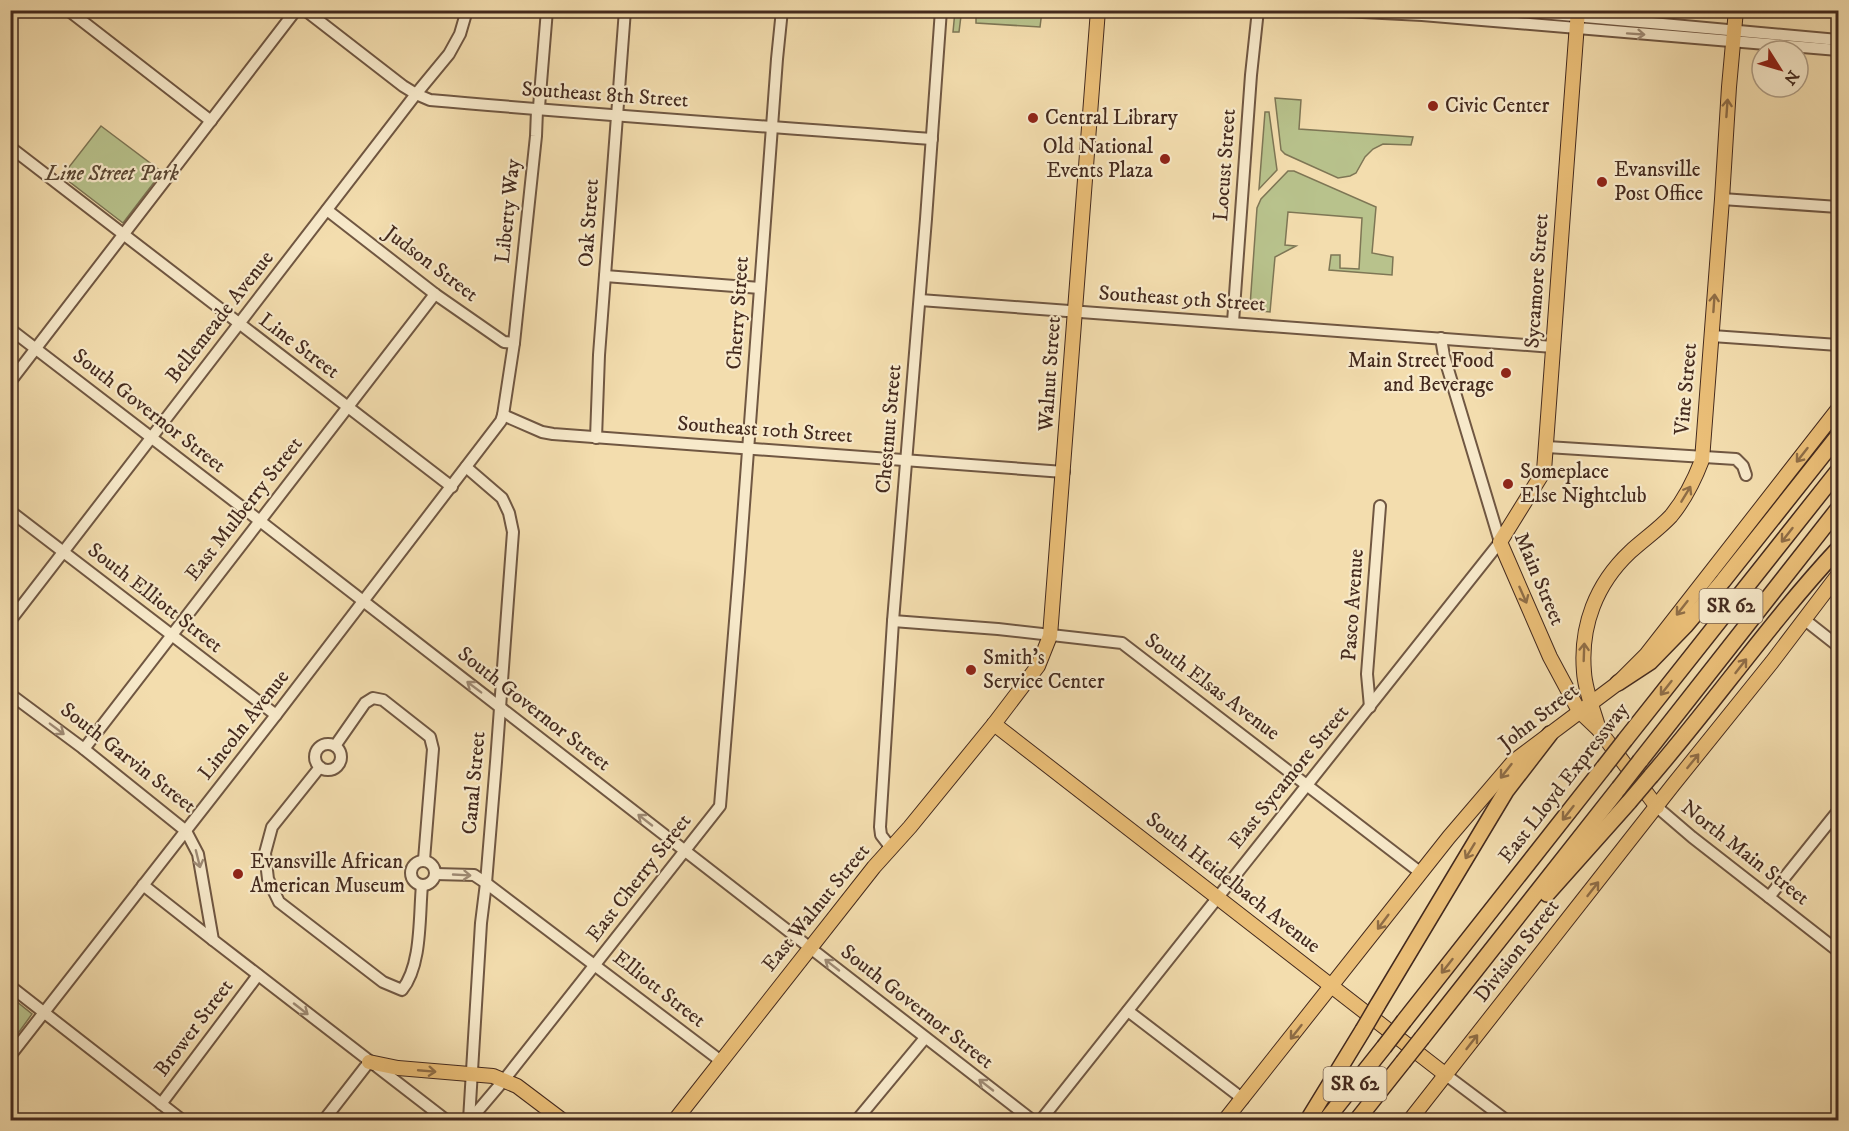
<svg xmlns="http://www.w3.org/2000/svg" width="1849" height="1131" viewBox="0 0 1849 1131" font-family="'IM FELL DW Pica',serif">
<rect width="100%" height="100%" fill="#f3ddae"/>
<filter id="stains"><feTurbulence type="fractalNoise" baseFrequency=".00333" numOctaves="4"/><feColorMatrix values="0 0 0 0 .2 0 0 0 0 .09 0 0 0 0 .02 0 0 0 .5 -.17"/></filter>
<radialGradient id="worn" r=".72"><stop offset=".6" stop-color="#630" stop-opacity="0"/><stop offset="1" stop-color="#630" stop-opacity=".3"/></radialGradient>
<g fill="#b8c28c" stroke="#7e7655" stroke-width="1.5">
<polygon points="955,11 955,10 1042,11 1040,27 976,23 976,17 961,16 959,32 953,32"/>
<polygon points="1275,98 1301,100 1299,129 1413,137 1411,145 1383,144 1373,149 1365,157 1356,173 1350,176 1338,178 1285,154 1281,150"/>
<polygon points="1265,112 1269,112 1277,170 1259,189"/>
<polygon points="101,126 162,172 123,223 62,176"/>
<polygon points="1288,171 1294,171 1376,207 1372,253 1393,257 1392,275 1329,270 1331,255 1340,255 1340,268 1359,269 1362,218 1288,212 1285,245 1296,246 1275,257 1270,312 1252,310 1250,306 1257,208 1261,199"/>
<polygon points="11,997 32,1014 11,1043 10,1043"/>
</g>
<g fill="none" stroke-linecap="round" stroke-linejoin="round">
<g stroke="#705742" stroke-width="14">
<g id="minor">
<polyline points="68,10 211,121"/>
<path d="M 305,10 L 403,86 L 416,94 L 430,100 C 597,115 764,126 932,139"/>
<polyline points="1323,10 1422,15 1838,50"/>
<polyline points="1509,10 1838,40"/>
<polyline points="10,147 452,487"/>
<polyline points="1722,199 1838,207"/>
<polyline points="327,210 435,294 504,342 514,343"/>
<polyline points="605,276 760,288"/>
<polyline points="920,300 1553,347"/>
<polyline points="1233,322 1251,75 1258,10"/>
<polyline points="10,329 260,521 1032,1120"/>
<polyline points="1712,336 1838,345"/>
<polyline points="10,382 296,10"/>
<polyline points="503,415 542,432 553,434 1064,472"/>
<polyline points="596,438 599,355 625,10"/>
<polyline points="1547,447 1736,459 1743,466 1746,475"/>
<polyline points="466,467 502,498 509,513 513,532 496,762 486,883 481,923 469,1120"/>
<polyline points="10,511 276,715"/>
<polyline points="1805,620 1838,646"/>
<polyline points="10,621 416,94 449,54 460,34 467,10"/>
<polyline points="893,621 998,629 1122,643 1421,873"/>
<polyline points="10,694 84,749 186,831 198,854 213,940 446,1120"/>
<polyline points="1370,707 1367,674 1380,506"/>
<circle cx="328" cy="757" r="13"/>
<polyline points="335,746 365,703 373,698 383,700 425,733 430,737 433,749 424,860"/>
<polyline points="84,749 435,294"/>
<path d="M 320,767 L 272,827 L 265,853 L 268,879 L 279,902 L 383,982 L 402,990 C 422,965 419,917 422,885"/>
<polyline points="1657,807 1692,837 1838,951"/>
<polyline points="891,848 881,835 880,827 893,621 926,219 941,10"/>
<circle cx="423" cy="873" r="12"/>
<polyline points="435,874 474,875 486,883 721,1061"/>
<polyline points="143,885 213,940"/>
<polyline points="1769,897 1838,811"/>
<polyline points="10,986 182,1120"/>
<polyline points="1128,1011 1243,1099"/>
<polyline points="10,1056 276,715 501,421 503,415 514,343 536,136 537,110 539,107 547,10"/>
<polyline points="1446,1075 1506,1120"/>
<polyline points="161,1104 258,975"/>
<polyline points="324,1120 369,1062"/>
<polyline points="470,1120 504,1080 720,806 739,572 777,59 782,10"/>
<polyline points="857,1120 925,1038"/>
<polyline points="1041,1120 1500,542 1444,356 1441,338"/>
</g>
</g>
<g stroke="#442a1e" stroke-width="16">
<g id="major">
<polyline points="1578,10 1544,471 1500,542 1550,657 1579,711 1599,730 1657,807"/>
<polyline points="994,724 1446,1075"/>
<path d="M 1599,730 C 1594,711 1585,691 1584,672 C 1580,626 1596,584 1630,552 C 1643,540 1659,529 1671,516 C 1685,499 1694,481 1702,460 L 1722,199 L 1729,87 L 1736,10"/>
<polyline points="369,1062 398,1068 493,1076 517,1086 562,1120"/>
<polyline points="675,1120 874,867 910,827 994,724 1038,666 1050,636 1098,10"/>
<polyline points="1225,1120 1449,837 1514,761 1618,683 1646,655 1838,409"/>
<polyline points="1410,1120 1673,785 1772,662 1838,575"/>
</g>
</g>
<g stroke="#442a1e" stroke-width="18">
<g id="highway">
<polyline points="1618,683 1650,662 1686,625 1723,581 1838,436"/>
<polyline points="1625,740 1838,471"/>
<polyline points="1640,761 1838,509"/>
<path d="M 1651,776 C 1715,702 1771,621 1838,549"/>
<polyline points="1547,894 1629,802"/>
<polyline points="1377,1006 1506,791 1550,734"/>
<polyline points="1404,1021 1604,767"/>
<polyline points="1422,1038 1619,788"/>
<polyline points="1308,1120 1363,1030"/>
<polyline points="1326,1120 1384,1047"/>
<polyline points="1357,1120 1403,1062"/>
</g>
</g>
<use href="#minor" stroke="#f7e9ca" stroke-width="10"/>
<use href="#major" stroke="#eabe77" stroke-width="14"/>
<use href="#highway" stroke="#eabe77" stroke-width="15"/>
<g stroke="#442a1e" stroke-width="18" stroke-linecap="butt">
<g id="highway-bridge">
<polyline points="1604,767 1625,740"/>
<polyline points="1619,788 1640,761"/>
<polyline points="1629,802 1651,776"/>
<polyline points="1363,1030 1377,1006"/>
<polyline points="1384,1047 1404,1021"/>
<polyline points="1403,1062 1422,1038"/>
</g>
</g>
<use href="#highway-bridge" stroke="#eabe77" stroke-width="15"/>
</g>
<defs><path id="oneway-shaft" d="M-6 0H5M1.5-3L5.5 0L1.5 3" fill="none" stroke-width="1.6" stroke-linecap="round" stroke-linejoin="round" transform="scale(1.5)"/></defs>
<g stroke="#9e8a74">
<use href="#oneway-shaft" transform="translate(1636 34) rotate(4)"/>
<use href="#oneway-shaft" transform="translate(474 687) rotate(-143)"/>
<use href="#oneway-shaft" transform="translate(57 729) rotate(37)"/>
<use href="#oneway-shaft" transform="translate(645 820) rotate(-142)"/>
<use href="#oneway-shaft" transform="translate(198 859) rotate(76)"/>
<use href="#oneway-shaft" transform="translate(462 875) rotate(3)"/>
<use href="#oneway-shaft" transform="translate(832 965) rotate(-142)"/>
<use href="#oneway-shaft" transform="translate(301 1009) rotate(38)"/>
<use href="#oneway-shaft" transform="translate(986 1085) rotate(-142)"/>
</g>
<g stroke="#8f6d46">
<use href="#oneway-shaft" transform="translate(1727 108) rotate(-86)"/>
<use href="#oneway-shaft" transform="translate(1714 303) rotate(-86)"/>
<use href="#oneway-shaft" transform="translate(1802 455) rotate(128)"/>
<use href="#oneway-shaft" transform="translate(1686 494) rotate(-59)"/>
<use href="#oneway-shaft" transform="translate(1787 535) rotate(128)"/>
<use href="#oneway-shaft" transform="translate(1523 595) rotate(66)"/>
<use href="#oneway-shaft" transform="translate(1682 608) rotate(128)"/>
<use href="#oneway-shaft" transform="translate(1584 652) rotate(-88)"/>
<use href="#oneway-shaft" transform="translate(1741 666) rotate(-52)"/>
<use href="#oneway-shaft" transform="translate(1666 688) rotate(128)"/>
<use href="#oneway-shaft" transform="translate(1693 761) rotate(-51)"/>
<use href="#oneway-shaft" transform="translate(1506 771) rotate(128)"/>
<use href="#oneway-shaft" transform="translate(1568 813) rotate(128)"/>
<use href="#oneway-shaft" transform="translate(1470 851) rotate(121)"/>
<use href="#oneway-shaft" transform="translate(1593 889) rotate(-52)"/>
<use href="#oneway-shaft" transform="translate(1383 922) rotate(127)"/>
<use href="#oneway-shaft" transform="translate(1447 966) rotate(128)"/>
<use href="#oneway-shaft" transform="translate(1296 1032) rotate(128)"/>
<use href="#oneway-shaft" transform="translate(1472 1042) rotate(-52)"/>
<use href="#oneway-shaft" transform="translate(427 1071) rotate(5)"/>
</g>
<g fill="#8f2418" stroke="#f7e9ca" stroke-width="2">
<circle cx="1433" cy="106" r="6"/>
<circle cx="1033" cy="118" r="6"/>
<circle cx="1165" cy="159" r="6"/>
<circle cx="1602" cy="182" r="6"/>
<circle cx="1506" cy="373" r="6"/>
<circle cx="1508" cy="484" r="6"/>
<circle cx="971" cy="670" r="6"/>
<circle cx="238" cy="874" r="6"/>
</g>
<g text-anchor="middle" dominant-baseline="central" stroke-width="4.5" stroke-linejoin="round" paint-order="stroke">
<g fill="#f7e9ca" stroke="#7a6352" stroke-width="1.5">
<rect x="1699.5" y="589" width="63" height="34" rx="4.5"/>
<rect x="1323.5" y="1067" width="63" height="34" rx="4.5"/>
</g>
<g font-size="20" font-weight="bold" fill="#442a1e">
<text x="1731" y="606">SR 62</text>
<text x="1355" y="1084">SR 62</text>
</g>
<g font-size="21" fill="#442a1e" stroke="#f7e9ca">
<text transform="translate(605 95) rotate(4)">Southeast 8th Street</text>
<text transform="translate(1225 165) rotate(-86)">Locust Street</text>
<text transform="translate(508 211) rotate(-84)">Liberty Way</text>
<text transform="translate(589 223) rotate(-86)">Oak Street</text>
<text transform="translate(431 264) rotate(37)">Judson Street</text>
<text transform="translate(1537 281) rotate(-86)">Sycamore Street</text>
<text transform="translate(1182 299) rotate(4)">Southeast 9th Street</text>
<text transform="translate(738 313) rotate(-86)">Cherry Street</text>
<text transform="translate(220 317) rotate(-52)">Bellemeade Avenue</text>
<text transform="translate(299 346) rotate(37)">Line Street</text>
<text transform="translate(1050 374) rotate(-86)">Walnut Street</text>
<text transform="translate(1686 389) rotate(-85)">Vine Street</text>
<text transform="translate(149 411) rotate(38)">South Governor Street</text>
<text transform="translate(889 429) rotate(-85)">Chestnut Street</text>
<text transform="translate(765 430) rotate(4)">Southeast 10th Street</text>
<text transform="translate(244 509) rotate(-52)">East Mulberry Street</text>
<text transform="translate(1539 579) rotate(67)">Main Street</text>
<text transform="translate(155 598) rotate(38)">South Elliott Street</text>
<text transform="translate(1353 605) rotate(-86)">Pasco Avenue</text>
<text transform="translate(1212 687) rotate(37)">South Elsas Avenue</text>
<text transform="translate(534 709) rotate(38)">South Governor Street</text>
<text transform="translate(1539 717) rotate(-38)">John Street</text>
<text transform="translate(244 725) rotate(-52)">Lincoln Avenue</text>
<text transform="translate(128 758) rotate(38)">South Garvin Street</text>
<text transform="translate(1289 777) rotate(-51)">East Sycamore Street</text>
<text transform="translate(474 783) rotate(-85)">Canal Street</text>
<text transform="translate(1564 783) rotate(-52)">East Lloyd Expressway</text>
<text transform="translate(1745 853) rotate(38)">North Main Street</text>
<text transform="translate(639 878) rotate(-52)">East Cherry Street</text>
<text transform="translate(1233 883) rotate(38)">South Heidelbach Avenue</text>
<text transform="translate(816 908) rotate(-51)">East Walnut Street</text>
<text transform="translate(1517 951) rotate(-52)">Division Street</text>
<text transform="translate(659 989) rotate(38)">Elliott Street</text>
<text transform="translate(917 1007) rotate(38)">South Governor Street</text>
<text transform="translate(194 1028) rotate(-53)">Brower Street</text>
</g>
<g font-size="21" fill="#442a1e" stroke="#f7e9ca" text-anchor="start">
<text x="1445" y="106">Civic Center</text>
<text x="1045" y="118">Central Library</text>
<text x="1153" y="147" text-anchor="end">Old National<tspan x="1153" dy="24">Events Plaza</tspan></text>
<text x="1614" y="170">Evansville<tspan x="1614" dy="24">Post Office</tspan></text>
<text x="1494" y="361" text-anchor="end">Main Street Food<tspan x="1494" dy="24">and Beverage</tspan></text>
<text x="1520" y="472">Someplace<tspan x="1520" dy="24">Else Nightclub</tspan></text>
<text x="983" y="658">Smith's<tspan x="983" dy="24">Service Center</tspan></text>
<text x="250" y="862">Evansville African<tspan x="250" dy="24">American Museum</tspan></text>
</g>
<g font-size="21" font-style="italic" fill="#5b4834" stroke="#f7e9ca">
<text x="112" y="174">Line Street Park</text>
</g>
</g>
<rect width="1849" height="1131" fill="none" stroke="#f3ddae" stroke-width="36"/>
<rect x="12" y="12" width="1825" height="1107" fill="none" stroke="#442a1e" stroke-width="3"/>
<rect x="18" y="18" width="1813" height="1095" fill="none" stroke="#442a1e" stroke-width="1.5"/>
<g transform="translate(1780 69) rotate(127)"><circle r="28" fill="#f7e9ca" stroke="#af9d85" stroke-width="1.5"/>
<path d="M0-4.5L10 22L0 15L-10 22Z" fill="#8f2418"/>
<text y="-9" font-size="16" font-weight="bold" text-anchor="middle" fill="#442a1e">N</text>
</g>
<rect width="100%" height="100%" filter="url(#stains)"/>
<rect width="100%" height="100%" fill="url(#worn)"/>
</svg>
